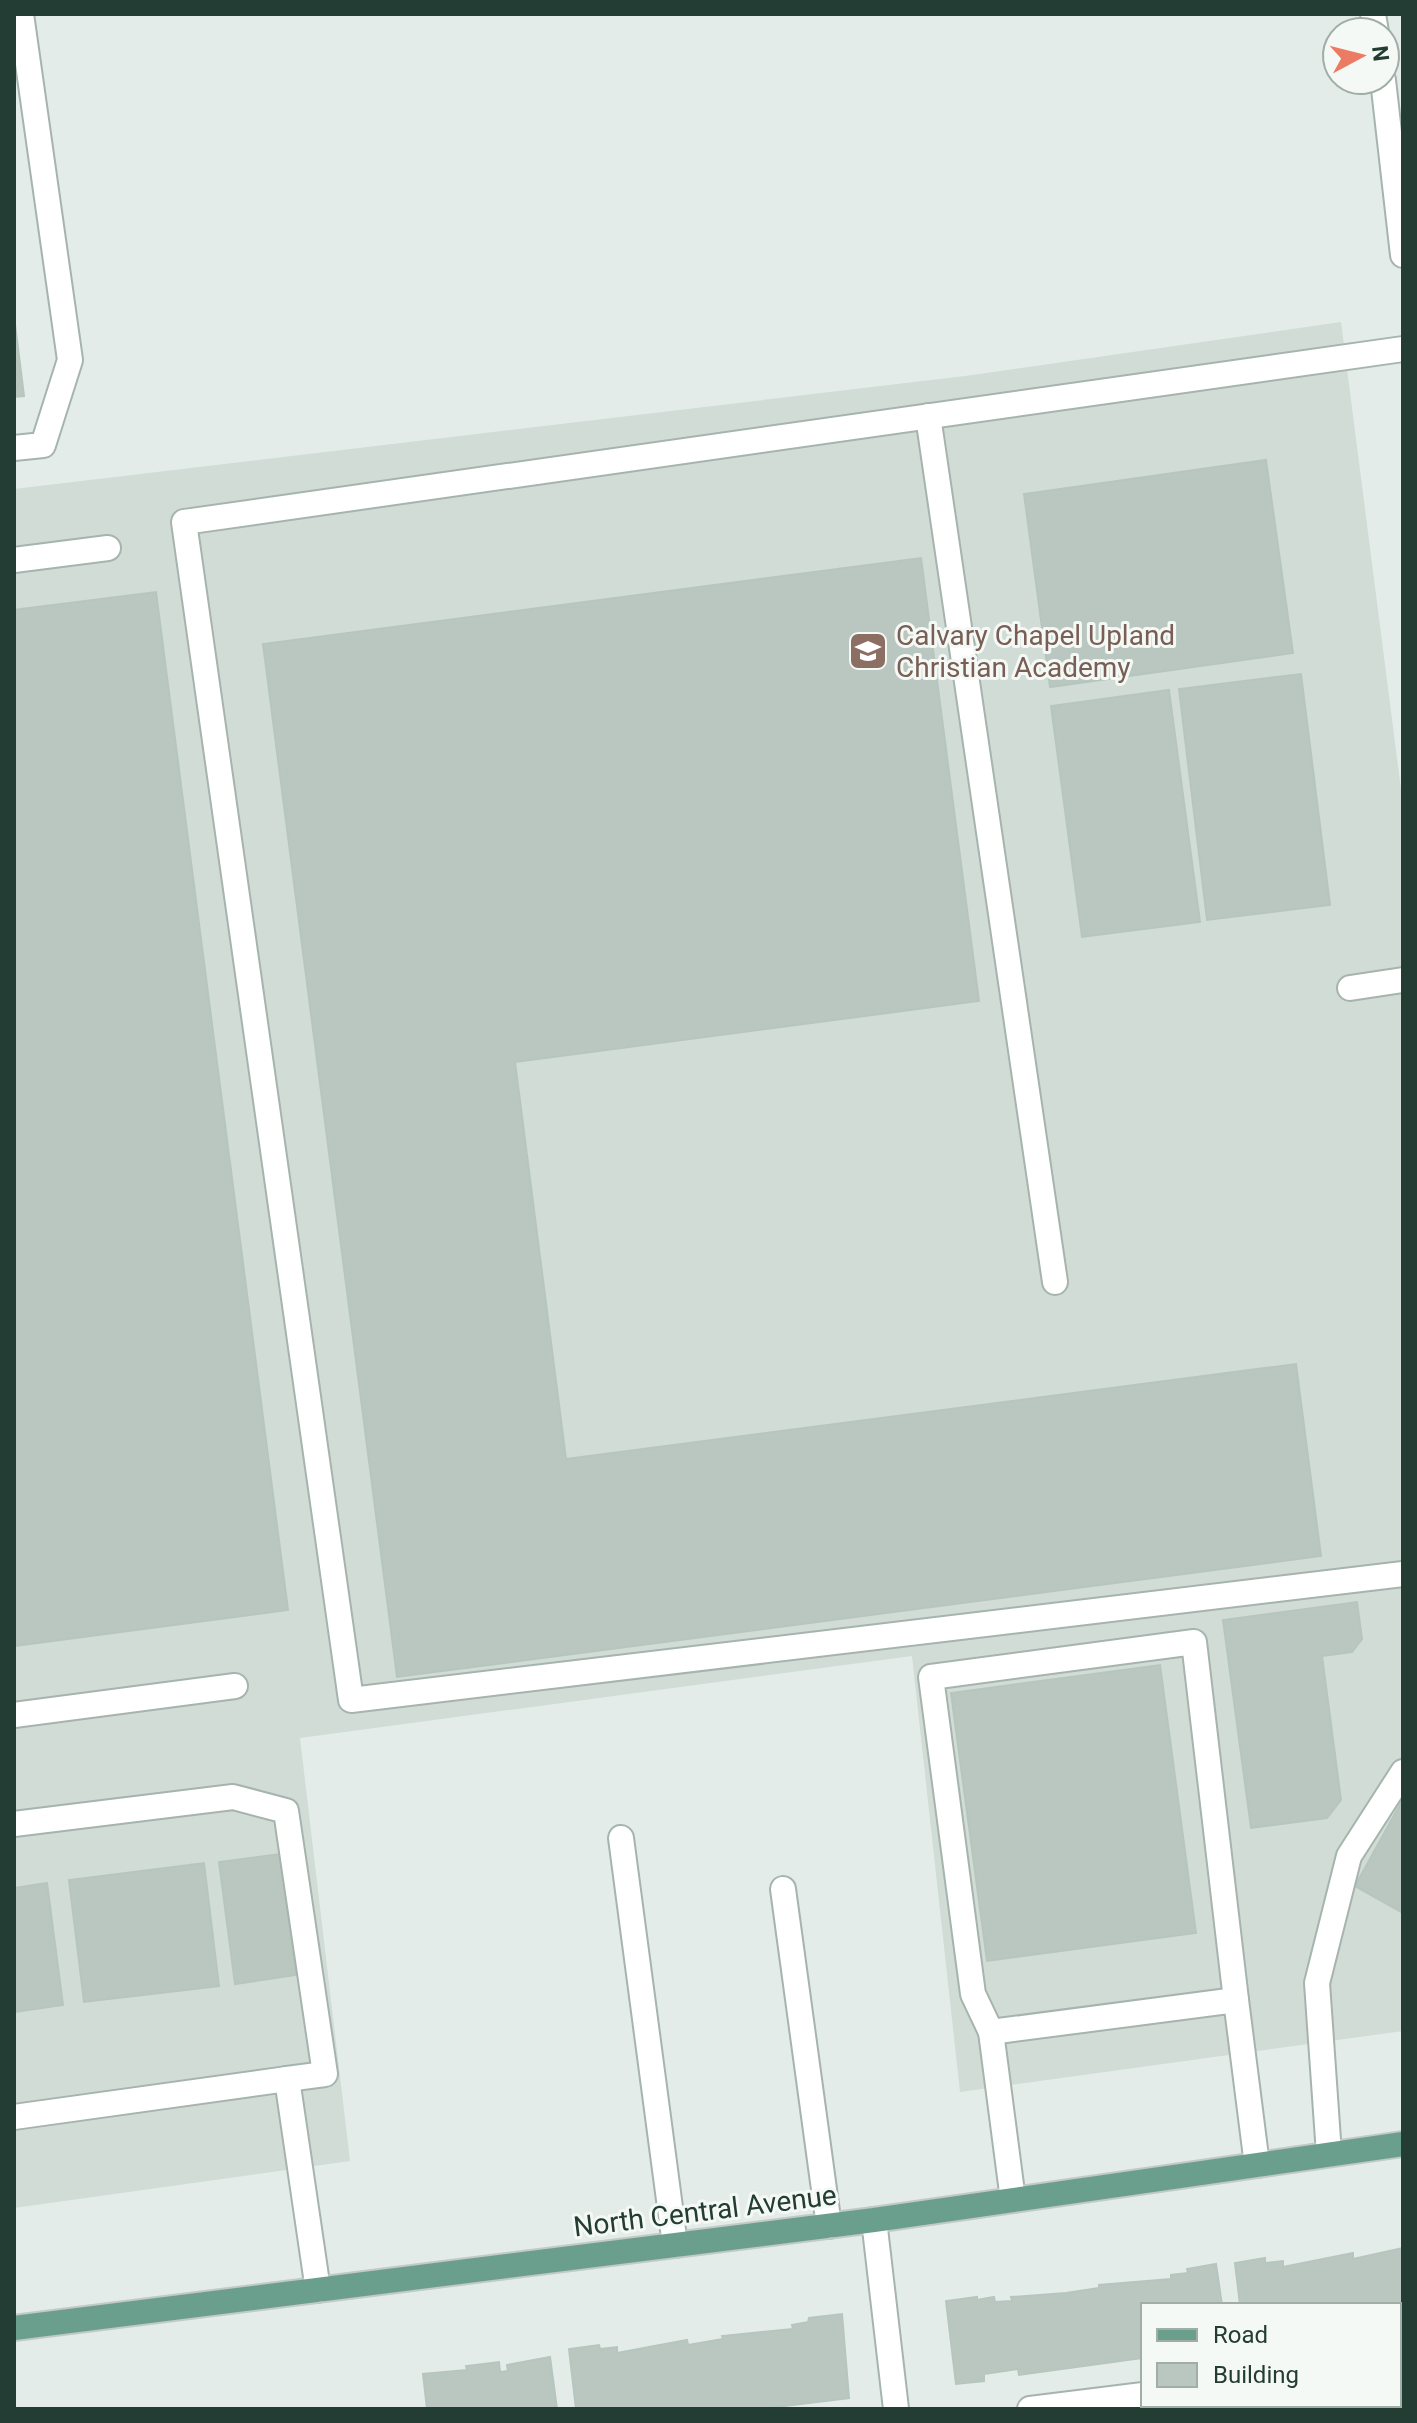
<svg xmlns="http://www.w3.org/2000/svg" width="1417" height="2423" viewBox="0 0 1417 2423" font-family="Roboto,sans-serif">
<rect width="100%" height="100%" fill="#e3ece8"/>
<polygon fill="#d1dcd6" points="1341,322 1403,805 1403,2031 960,2092 912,1656 300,1738 350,2161 14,2208 14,489 965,376"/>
<g fill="#b9c7c0" stroke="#b6c6be" stroke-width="2">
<polygon points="14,316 24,396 14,397"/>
<polygon points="1266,460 1293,653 1050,687 1024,494"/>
<polygon points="921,558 979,1001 515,1062 566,1459 1296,1364 1321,1556 397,1677 263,644"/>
<polygon points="156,592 288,1610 14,1646 14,610"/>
<polygon points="1301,674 1330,905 1207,920 1179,689"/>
<polygon points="1169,690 1200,922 1082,937 1051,706"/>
<polygon points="1357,1602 1362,1639 1352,1652 1322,1656 1341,1800 1327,1818 1251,1828 1223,1620"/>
<polygon points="1160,1665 1196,1933 987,1961 951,1693"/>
<polygon points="1403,1799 1403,1913 1355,1886"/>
<polygon points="280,1854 296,1975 235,1984 219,1862"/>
<polygon points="204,1863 219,1986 84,2002 69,1880"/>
<polygon points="47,1883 63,2005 14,2012 14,1888"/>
<polygon points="1403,2248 1403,2326 1399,2326 1399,2305 1240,2305 1235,2263 1265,2258 1265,2263 1283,2261 1283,2267 1353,2253 1353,2259"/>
<polygon points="1216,2264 1222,2305 1143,2305 1143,2358 1019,2375 1018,2369 984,2374 984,2381 956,2384 946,2301 977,2297 977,2300 994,2297 995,2302 1012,2301 1011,2297 1066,2293 1099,2288 1099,2285 1171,2279 1171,2275 1188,2273 1187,2269"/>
<polygon points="842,2314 849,2398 759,2409 576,2409 569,2349 599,2345 600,2349 617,2347 617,2353 687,2340 688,2345 723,2339 722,2336 793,2329 792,2325 808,2322 809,2318"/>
<polygon points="550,2357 557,2409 427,2409 423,2374 467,2370 466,2366 499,2362 500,2372 508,2371 507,2365"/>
</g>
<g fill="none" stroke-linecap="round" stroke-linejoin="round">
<g stroke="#a6b4ae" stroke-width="28">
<g id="minor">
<polyline points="1373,14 1376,32"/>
<polyline points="1383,80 1403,255"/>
<polyline points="1403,349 184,522 351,1700 1403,1574"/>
<polyline points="928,416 1055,1282"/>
<polyline points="14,448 43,445 70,360 21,14"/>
<polyline points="14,560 108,548"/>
<polyline points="1350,988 1403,980"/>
<polyline points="14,1715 235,1686"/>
<polyline points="14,1824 233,1797 286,1811 325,2074 287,2079"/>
<polyline points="621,1838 675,2245"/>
<polyline points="783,1889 829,2226"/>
<polyline points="991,2032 973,1994 931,1677 1194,1642 1236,2000"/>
<polyline points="14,2117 287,2079 318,2290"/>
<polyline points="1329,2154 1317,1983 1349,1856 1403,1772"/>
<polyline points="1013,2200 991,2032 1236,2000 1257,2165"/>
<polyline points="874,2220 896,2409"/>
<polyline points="1399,2365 1403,2364"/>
<polyline points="1030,2409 1143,2395"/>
</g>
</g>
<g stroke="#c2c9c6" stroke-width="28">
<polyline id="major" points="14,2328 874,2220 1403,2144"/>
</g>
<use href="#minor" stroke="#fff" stroke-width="24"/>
<use href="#major" stroke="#6a9f8e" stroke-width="24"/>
</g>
<defs>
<g id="school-square" transform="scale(2)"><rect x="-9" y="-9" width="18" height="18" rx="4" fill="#8d6e63" stroke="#f4f9f6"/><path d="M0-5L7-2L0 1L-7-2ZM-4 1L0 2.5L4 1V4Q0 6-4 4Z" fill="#fff"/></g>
</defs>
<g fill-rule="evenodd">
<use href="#school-square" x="868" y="651"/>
</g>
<g text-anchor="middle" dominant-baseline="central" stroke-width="6" stroke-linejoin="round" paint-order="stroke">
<g font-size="28" fill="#785e54" stroke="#f4f9f6" text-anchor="start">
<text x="896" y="635">Calvary Chapel Upland<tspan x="896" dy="32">Christian Academy</tspan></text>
</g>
<g font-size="28" fill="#243d34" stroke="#f4f9f6">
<text transform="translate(705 2211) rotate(-7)">North Central Avenue</text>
</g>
</g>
<rect width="1417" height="2423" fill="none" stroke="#243d34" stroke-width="32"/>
<rect x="1141" y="2303" width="260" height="104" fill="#f4f9f6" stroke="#a1aea8" stroke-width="2"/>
<rect x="1157" y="2329" width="40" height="12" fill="#6a9f8e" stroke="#a1aea8" stroke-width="2"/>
<text x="1213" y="2343" font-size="24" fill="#243d34">Road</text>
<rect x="1157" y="2363" width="40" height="24" fill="#b9c7c0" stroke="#a1aea8" stroke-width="2"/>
<text x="1213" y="2383" font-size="24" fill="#243d34">Building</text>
<g transform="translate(1361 56) rotate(83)"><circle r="38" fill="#f4f9f6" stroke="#a1aea8" stroke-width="2"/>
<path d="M0-6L14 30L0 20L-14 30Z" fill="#eb7c63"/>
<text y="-12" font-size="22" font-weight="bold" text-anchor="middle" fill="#243d34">N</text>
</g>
</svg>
